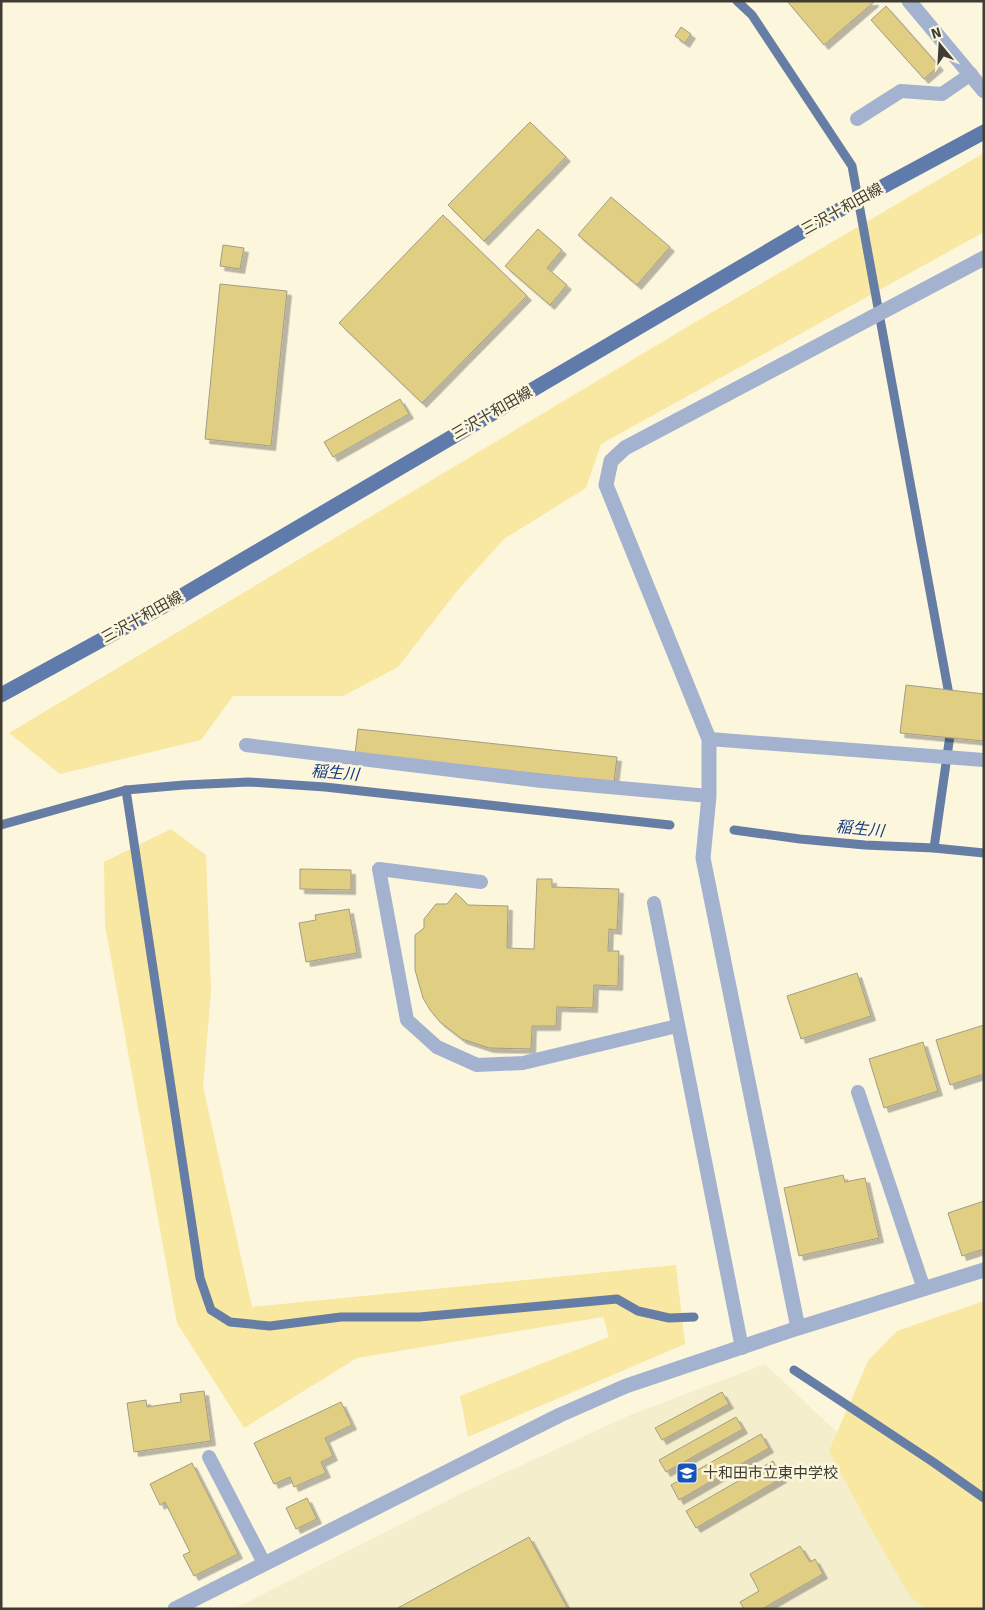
<svg xmlns="http://www.w3.org/2000/svg" width="985" height="1610" viewBox="0 0 985 1610" font-family="Signika,'Noto Sans JP',sans-serif">
<defs>
<filter id="shadow"><feDropShadow dx="4.5" dy="4.5" stdDeviation="0" flood-color="#0004"/></filter>
</defs>
<rect width="100%" height="100%" fill="#fcf6dd"/>
<polygon fill="#f5eecd" points="765,1364 863,1457 947,1609 234,1609 468,1490 630,1415"/>
<g fill="#f8e8a1">
<polygon points="984,153 984,232 601,444 586,488 504,539 457,591 398,667 343,696 233,696 201,740 60,774 9,733 699,320"/>
<polygon points="171,829 206,855 211,991 203,1086 252,1307 676,1265 685,1344 468,1437 460,1396 609,1337 603,1317 357,1358 244,1428 177,1323 105,925 104,862"/>
<polygon points="984,1301 984,1609 925,1609 910,1596 872,1531 829,1451 868,1361 897,1331"/>
</g>
<g fill="none" stroke-linecap="round" stroke-linejoin="round">
<g stroke="#667ea5" stroke-width="9">
<polyline points="737,1 752,15 852,166 950,700"/>
<polyline points="126,790 200,1278 211,1310 230,1322 270,1326 341,1317 419,1317 617,1299 638,1311 669,1318 694,1317"/>
<polyline points="1,825 126,790 184,785 249,782 325,787 670,825"/>
<polyline points="734,830 800,839 865,845 934,848 984,853"/>
<polyline points="934,848 951,728"/>
<polyline points="794,1370 933,1462 984,1498"/>
</g>
</g>
<g fill="#e0ce82" stroke="#a39d86" filter="url(#shadow)">
<polygon points="787,1 874,1 874,2 824,45"/>
<polygon points="886,6 939,66 924,79 871,20"/>
<polygon points="681,27 691,34 685,43 675,36"/>
<polygon points="530,122 566,157 484,241 448,205"/>
<polygon points="611,197 670,247 637,285 578,235"/>
<polygon points="443,215 527,296 422,403 339,323"/>
<polygon points="538,229 562,250 547,268 567,285 550,305 505,266"/>
<polygon points="223,245 244,248 240,269 220,266"/>
<polygon points="220,284 287,291 271,446 205,439"/>
<polygon points="400,399 409,414 333,457 324,442"/>
<polygon points="906,685 984,694 984,741 900,733"/>
<polygon points="358,729 617,757 614,782 355,754"/>
<polygon points="300,869 351,870 351,890 300,889"/>
<polygon points="537,879 552,879 552,887 619,889 617,930 609,929 608,951 619,951 618,986 594,985 593,1008 557,1007 556,1026 532,1026 531,1049 489,1048 462,1039 440,1022 430,1010 423,998 415,970 415,935 424,928 424,919 436,904 447,904 456,893 468,905 508,906 507,948 534,949"/>
<polygon points="349,909 357,953 306,962 299,923 316,920 315,915"/>
<polygon points="857,973 871,1016 801,1039 787,996"/>
<polygon points="984,1025 984,1074 950,1085 936,1040"/>
<polygon points="923,1042 938,1091 884,1108 869,1059"/>
<polygon points="843,1175 845,1182 865,1178 879,1238 799,1256 784,1188"/>
<polygon points="984,1201 984,1249 962,1256 948,1213"/>
<polygon points="204,1391 211,1441 134,1452 127,1403 146,1400 147,1407 181,1402 180,1394"/>
<polygon points="722,1392 729,1404 662,1440 655,1428"/>
<polygon points="341,1402 352,1425 325,1438 333,1456 321,1462 326,1473 294,1487 290,1477 274,1484 254,1443"/>
<polygon points="736,1417 743,1429 666,1472 659,1460"/>
<polygon points="761,1434 769,1448 679,1500 671,1485"/>
<polygon points="773,1461 782,1478 696,1528 686,1511"/>
<polygon points="192,1463 238,1554 194,1576 183,1555 190,1552 165,1502 160,1505 150,1484"/>
<polygon points="307,1498 317,1519 296,1529 286,1508"/>
<polygon points="529,1537 568,1609 396,1609"/>
<polygon points="800,1546 810,1562 815,1559 823,1574 762,1609 744,1609 740,1602 759,1591 750,1574"/>
</g>
<g fill="none" stroke-linecap="round" stroke-linejoin="round">
<g stroke="#a3b3cf" stroke-width="14">
<polyline points="857,119 901,91 942,94 971,74"/>
<polyline points="709,739 984,760"/>
<polyline points="246,745 542,781 709,796"/>
<polyline points="481,882 379,869 407,1020 437,1047 477,1065 523,1063 677,1026"/>
<polyline points="654,903 742,1348"/>
<polyline points="858,1092 924,1289"/>
<polyline points="209,1457 264,1563"/>
</g>
<g stroke="#a3b3cf" stroke-width="15">
<polyline points="909,1 984,91"/>
<polyline points="798,1328 703,858 709,796 709,739 606,485 611,461 625,448 984,258"/>
<polyline points="175,1609 560,1415 626,1386 798,1328 984,1270"/>
</g>
<polyline stroke="#5e7bac" stroke-width="15" points="1,695 180,597 828,216 984,132"/>
</g>
<defs>
<g id="school-square" transform="scale(1.125)"><rect x="-9" y="-9" width="18" height="18" rx="4" fill="#1653bf" stroke="#fcf6dd"/><path d="M0-5L7-2L0 1L-7-2ZM-4 1L0 2.5L4 1V4Q0 6-4 4Z" fill="#fff"/></g>
</defs>
<g fill-rule="evenodd">
<use href="#school-square" x="687" y="1473"/>
</g>
<g text-anchor="middle" dominant-baseline="central" stroke-width="5" stroke-linejoin="round" paint-order="stroke">
<g font-size="15" fill="#3f3d33" stroke="#fcf6dd">
<text transform="translate(842 209) rotate(-29)">三沢十和田線</text>
<text transform="translate(492 413) rotate(-30)">三沢十和田線</text>
<text transform="translate(142 617) rotate(-29)">三沢十和田線</text>
</g>
<g font-size="15" fill="#3f3d33" stroke="#fcf6dd" text-anchor="start">
<text x="703" y="1473">十和田市立東中学校</text>
</g>
<g font-size="16" font-style="italic" fill="#153c83" stroke="#fcf6dd">
<text transform="translate(335 773) rotate(5)">稲生川</text>
<text transform="translate(860 829) rotate(6)">稲生川</text>
</g>
</g>
<rect width="985" height="1610" fill="none" stroke="#3f3d33" stroke-width="5"/>
<g transform="translate(940 45) rotate(342)" stroke="#fcf6dd" stroke-width="4" paint-order="stroke">
<path d="M0-4L9 19L0 12L-9 19Z" fill="#3f3d33"/>
<text y="-8" font-size="14" font-weight="bold" text-anchor="middle" fill="#3f3d33">N</text>
</g>
</svg>
